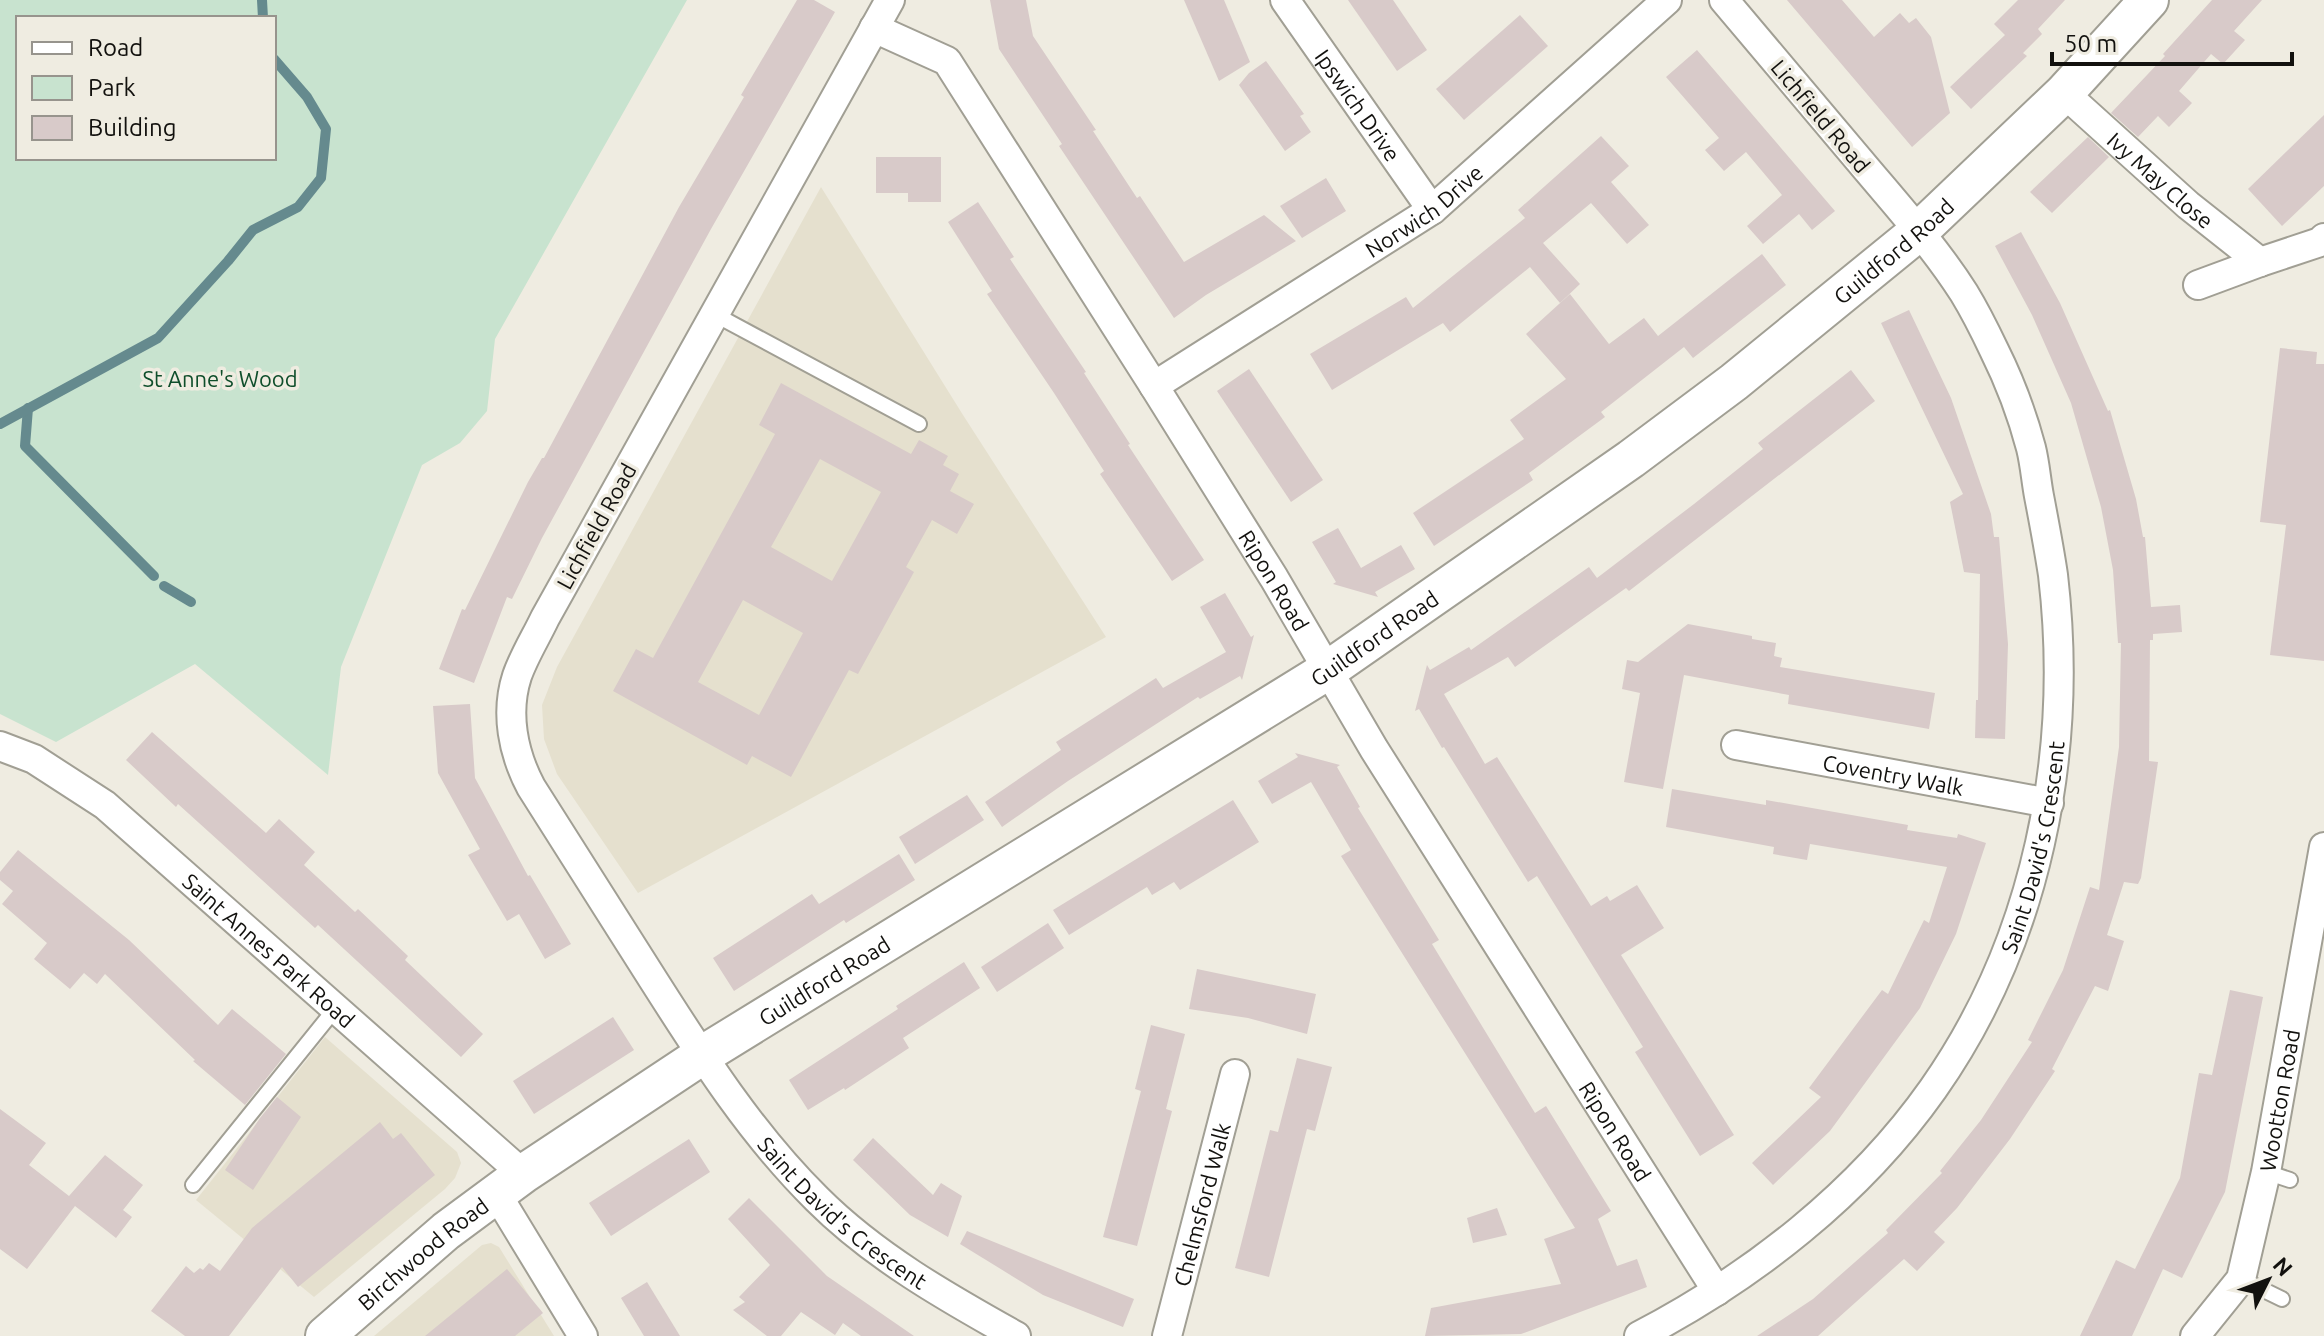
<svg xmlns="http://www.w3.org/2000/svg" width="2324" height="1336" viewBox="0 0 2324 1336" font-family="Ubuntu,sans-serif">
<rect width="100%" height="100%" fill="#efece1"/>
<g fill="#e5e0ce">
<polygon points="821,187 963,415 1106,637 638,893 557,774 544,739 542,705 557,667"/>
<polygon points="325,1037 457,1152 461,1163 455,1178 445,1189 314,1297 196,1200"/>
<polygon points="491,1243 499,1247 554,1336 374,1336 482,1245"/>
</g>
<path fill="#c8e3cf" fill-rule="evenodd" d="M 0,0 L 687,0 L 495,339 L 487,411 L 460,443 L 422,465 L 341,667 L 328,775 L 195,664 L 56,742 L 0,714 ZM 18,18 L 274,18 L 274,158 L 18,158 Z"/>
<g fill="none" stroke-linecap="round" stroke-linejoin="round">
<g stroke="#658a8e" stroke-width="10">
<polyline points="262,0 263,18"/>
<polyline points="28,408 25,446 154,576"/>
<polyline points="0,424 158,338 228,261 253,230 298,207 321,178 326,129 307,97 274,59"/>
<polyline points="164,586 191,602"/>
</g>
</g>
<g fill="#d8cac9" fill-rule="evenodd">
<polygon points="797,0 814,0 835,12 711,229 542,538 512,599 507,597 474,683 439,669 462,609 465,610 528,482 542,458 544,458 679,207 744,97 741,95"/>
<polygon points="990,0 1026,0 1033,36 1096,130 1093,131 1137,198 1140,196 1184,262 1264,215 1296,241 1206,295 1174,318 1059,146 1062,144 999,49"/>
<polygon points="1184,0 1224,0 1250,62 1219,81"/>
<polygon points="1348,0 1393,0 1427,50 1397,71"/>
<polygon points="1787,0 1842,0 1874,37 1900,13 1909,23 1916,18 1931,37 1950,113 1912,147"/>
<polygon points="2018,0 2065,0 2038,29 2042,34 2023,53 2027,56 1971,109 1950,87 2005,35 1994,24"/>
<polygon points="2212,0 2262,0 2234,31 2245,40 2223,64 2211,54 2179,91 2192,103 2169,127 2158,116 2138,137 2111,113 2165,56 2163,54"/>
<polygon points="1520,15 1548,46 1464,120 1436,89"/>
<polygon points="1697,50 1835,211 1812,230 1799,214 1763,244 1747,226 1782,195 1746,152 1724,171 1705,150 1719,138 1666,77"/>
<polygon points="1266,61 1304,114 1300,116 1311,132 1285,151 1239,85 1249,73"/>
<polygon points="2324,115 2324,186 2282,226 2248,189"/>
<polygon points="1601,136 1629,166 1611,182 1649,225 1627,244 1591,203 1543,243 1580,284 1560,303 1530,267 1450,332 1443,323 1332,390 1310,354 1406,297 1413,308 1525,218 1518,210"/>
<polygon points="2088,137 2109,157 2052,213 2030,192"/>
<polygon points="876,157 941,157 941,202 908,202 908,193 876,193"/>
<polygon points="1326,178 1346,211 1302,238 1280,206"/>
<polygon points="978,202 1014,257 1010,259 1086,372 1084,373 1130,444 1128,445 1204,560 1172,581 1100,474 1104,471 1054,393 987,294 992,291 948,222"/>
<polygon points="2021,232 2060,303 2108,411 2110,410 2136,499 2143,537 2145,537 2151,607 2180,605 2182,632 2153,634 2153,640 2150,640 2149,761 2158,762 2141,878 2138,884 2124,882 2107,935 2124,941 2108,991 2095,986 2052,1069 2055,1071 2010,1139 1957,1208 1934,1232 1945,1242 1917,1271 1904,1259 1818,1336 1757,1336 1813,1299 1888,1233 1886,1230 1942,1173 1940,1171 1981,1120 2032,1042 2028,1040 2063,970 2090,887 2099,890 2119,747 2121,643 2118,643 2113,570 2101,507 2071,403 2032,315 1995,246"/>
<polygon points="1762,254 1786,285 1693,358 1684,347 1601,412 1605,417 1529,473 1533,480 1434,546 1413,513 1524,439 1510,420 1566,379 1526,334 1570,294 1609,344 1644,318 1658,336"/>
<polygon points="1909,310 1951,398 1991,514 1994,537 1999,537 2008,644 2005,739 1975,738 1976,700 1978,700 1980,574 1964,572 1950,502 1963,494 1881,323"/>
<polygon points="2280,348 2317,352 2316,364 2324,364 2324,661 2270,655 2286,525 2260,522"/>
<polygon points="1249,369 1323,480 1291,502 1217,391"/>
<polygon points="1851,370 1875,401 1629,591 1626,588 1515,667 1508,657 1444,694 1485,764 1497,757 1591,906 1607,896 1610,901 1637,885 1664,928 1621,955 1734,1135 1700,1156 1635,1052 1643,1047 1537,876 1528,882 1444,747 1442,748 1419,709 1415,711 1427,665 1430,670 1469,647 1471,650 1589,567 1597,578 1694,504 1763,449 1758,443"/>
<path d="M 781,383 L 911,454 L 919,440 L 948,456 L 943,465 L 959,474 L 950,491 L 974,504 L 957,534 L 932,520 L 906,567 L 914,572 L 858,674 L 849,670 L 791,777 L 752,756 L 747,765 L 613,691 L 636,649 L 653,658 L 752,477 L 775,434 L 759,425 ZM 820,459 L 881,492 L 832,581 L 771,547 ZM 743,600 L 803,633 L 759,715 L 698,682 Z"/>
<polygon points="1338,528 1361,568 1401,545 1415,569 1375,592 1378,597 1333,584 1336,582 1312,542"/>
<polygon points="1225,593 1251,637 1254,635 1242,680 1240,676 1200,699 1198,697 1068,781 1002,827 985,802 1061,750 1056,742 1156,678 1163,688 1226,652 1200,607"/>
<polygon points="1688,624 1752,636 1752,639 1776,643 1774,656 1782,658 1780,667 1935,693 1929,729 1788,704 1789,695 1684,675 1663,789 1624,782 1640,693 1622,689 1627,660 1638,662"/>
<polygon points="470,704 475,778 528,876 530,875 571,944 545,959 519,914 507,921 468,855 480,849 438,773 433,706"/>
<polygon points="152,732 266,833 279,819 315,852 304,865 355,912 358,909 408,956 405,960 483,1034 461,1057 318,925 315,928 178,804 176,807 126,760"/>
<polygon points="1295,753 1340,765 1337,767 1360,807 1358,808 1439,940 1432,944 1535,1113 1546,1106 1611,1211 1598,1219 1617,1266 1637,1259 1647,1287 1521,1334 1425,1336 1431,1308 1561,1284 1544,1239 1575,1228 1341,856 1351,850 1311,782 1272,804 1258,781 1298,757"/>
<polygon points="1672,789 1766,805 1766,800 1908,825 1907,830 1957,838 1958,834 1986,843 1956,934 1920,1008 1830,1131 1773,1185 1752,1163 1821,1097 1809,1088 1882,990 1888,994 1924,920 1929,923 1947,867 1810,844 1807,860 1773,854 1774,847 1666,827"/>
<polygon points="967,795 984,820 915,864 899,837"/>
<polygon points="1233,800 1259,842 1180,890 1174,882 1152,895 1147,887 1069,935 1053,910"/>
<polygon points="18,850 129,940 218,1025 232,1009 286,1054 245,1105 193,1061 195,1060 105,974 97,984 84,973 70,989 34,959 47,943 2,904 13,891 0,880 0,872"/>
<polygon points="899,854 915,880 846,923 844,920 734,991 713,958 812,894 819,904"/>
<polygon points="1048,923 1064,948 997,992 981,967"/>
<polygon points="964,962 980,988 903,1038 909,1048 845,1090 844,1088 808,1110 789,1080 898,1009 896,1006"/>
<polygon points="1197,969 1316,994 1307,1034 1248,1018 1189,1009"/>
<polygon points="2230,990 2263,997 2225,1192 2182,1278 2163,1269 2132,1336 2080,1336 2116,1260 2135,1269 2180,1178 2199,1073 2212,1075"/>
<polygon points="613,1017 634,1050 534,1114 513,1081"/>
<polygon points="1151,1025 1185,1034 1166,1109 1172,1111 1137,1246 1103,1237 1141,1091 1135,1089"/>
<polygon points="1297,1058 1332,1067 1315,1131 1307,1129 1269,1277 1235,1268 1270,1130 1278,1132"/>
<polygon points="277,1097 301,1117 253,1190 225,1170 260,1118"/>
<polygon points="0,1109 46,1143 29,1165 69,1196 105,1155 143,1185 123,1210 132,1217 116,1238 75,1206 27,1269 0,1249"/>
<polygon points="380,1122 393,1139 401,1133 435,1175 298,1287 282,1267 229,1336 185,1336 151,1311 186,1266 194,1273 200,1268 203,1270 209,1263 220,1271 252,1228"/>
<polygon points="873,1138 933,1195 941,1183 962,1196 948,1237 910,1215 853,1160"/>
<polygon points="689,1139 710,1172 611,1236 589,1203"/>
<polygon points="749,1198 827,1276 914,1336 861,1336 843,1323 835,1335 801,1312 781,1336 767,1336 733,1310 745,1302 739,1297 770,1265 728,1219"/>
<polygon points="1497,1208 1507,1235 1473,1243 1467,1218"/>
<polygon points="967,1231 1134,1299 1123,1327 1043,1295 960,1244"/>
<polygon points="507,1269 543,1313 515,1336 425,1336"/>
<polygon points="647,1282 680,1336 644,1336 621,1298"/>
</g>
<g fill="none" stroke-linecap="round" stroke-linejoin="round">
<g stroke="#a19f94" stroke-width="18">
<g id="lane">
<polyline points="714,314 919,424"/>
<polyline points="2266,1172 2290,1180"/>
<polyline points="193,1185 335,1009"/>
<polyline points="2241,1279 2282,1299"/>
</g>
</g>
<g stroke="#a19f94" stroke-width="32">
<g id="street">
<path id="s1" d="M 890,0 L 545,618 C 536,637 524,656 517,676 C 505,713 513,753 531,787 C 572,852 613,916 654,981 C 703,1058 752,1135 817,1199 C 874,1256 946,1297 1016,1336"/>
<path id="s2" d="M 1285,0 L 1432,210"/>
<path id="s3" d="M 874,28 L 947,61 L 1154,386 L 1274,578 L 1374,749 L 1717,1291"/>
<path id="s4" d="M 2064,93 L 2188,205 L 2260,262"/>
<polyline points="2198,285 2260,262 2320,242 2324,238"/>
<path id="s5" d="M 1154,386 L 1432,210 L 1667,0"/>
<path id="s6" d="M 1736,745 L 2049,803"/>
<path id="s7" d="M 0,746 L 34,759 L 105,805 L 523,1174"/>
<polyline points="496,1193 583,1336"/>
<path id="s8" d="M 1167,1336 L 1235,1074"/>
<path id="s9" d="M 1639,1336 C 1752,1277 1859,1194 1933,1089 C 2037,941 2074,754 2053,575 C 2049,548 2044,522 2039,496 C 2036,480 2035,464 2031,448 C 2022,414 2010,382 1994,350 C 1985,331 1975,311 1964,293 C 1934,246 1895,203 1859,160 C 1814,107 1769,53 1724,0"/>
<path id="s10" d="M 2195,1336 L 2241,1279 L 2266,1172 L 2324,847"/>
</g>
</g>
<g stroke="#a19f94" stroke-width="42">
<g id="secondary">
<path id="s11" d="M 325,1336 L 446,1231 L 523,1174 L 701,1056 L 1328,670 L 1631,459 L 1734,382 L 1918,232 L 2064,93 L 2149,0"/>
</g>
</g>
<use href="#lane" stroke="#fff" stroke-width="14"/>
<use href="#street" stroke="#fff" stroke-width="28"/>
<use href="#secondary" stroke="#fff" stroke-width="38"/>
</g>
<g text-anchor="middle" dominant-baseline="central" stroke-width="7" stroke-linejoin="round" paint-order="stroke">
<g font-size="22" fill="#12110e" stroke="#efece1">
<text stroke="none"><textPath href="#s2" startOffset="128">Ipswich Drive</textPath></text>
<text transform="translate(1821 116) rotate(50)">Lichfield Road</text>
<text stroke="none"><textPath href="#s4" startOffset="130">Ivy May Close</textPath></text>
<text stroke="none"><textPath href="#s5" startOffset="322">Norwich Drive</textPath></text>
<text stroke="none"><textPath href="#s11" startOffset="1910">Guildford Road</textPath></text>
<text transform="translate(596 526) rotate(-61)">Lichfield Road</text>
<text stroke="none"><textPath href="#s3" startOffset="694">Ripon Road</textPath></text>
<text stroke="none"><textPath href="#s11" startOffset="1262">Guildford Road</textPath></text>
<text stroke="none"><textPath href="#s6" startOffset="160">Coventry Walk</textPath></text>
<text stroke="none"><textPath href="#s9" startOffset="652">Saint David's Crescent</textPath></text>
<text stroke="none"><textPath href="#s7" startOffset="340">Saint Annes Park Road</textPath></text>
<text stroke="none"><textPath href="#s11" startOffset="614">Guildford Road</textPath></text>
<text stroke="none"><textPath href="#s10" startOffset="256">Wootton Road</textPath></text>
<text stroke="none"><textPath href="#s3" startOffset="1342">Ripon Road</textPath></text>
<text stroke="none"><textPath href="#s8" startOffset="136">Chelmsford Walk</textPath></text>
<text stroke="none"><textPath href="#s1" startOffset="1418">Saint David's Crescent</textPath></text>
<text stroke="none"><textPath href="#s11" startOffset="128">Birchwood Road</textPath></text>
</g>
<g font-size="22" fill="#0f4e2b" stroke="#efece1">
<text x="220" y="378">St Anne's Wood</text>
</g>
</g>
<rect x="16" y="16" width="260" height="144" fill="#efece1" stroke="#97948d" stroke-width="2"/>
<rect x="32" y="42" width="40" height="12" fill="#ffffff" stroke="#97948d" stroke-width="2"/>
<text x="88" y="56" font-size="24" fill="#12110e">Road</text>
<rect x="32" y="76" width="40" height="24" fill="#c8e3cf" stroke="#97948d" stroke-width="2"/>
<text x="88" y="96" font-size="24" fill="#12110e">Park</text>
<rect x="32" y="116" width="40" height="24" fill="#d8cac9" stroke="#97948d" stroke-width="2"/>
<text x="88" y="136" font-size="24" fill="#12110e">Building</text>
<g transform="translate(2268 1280) rotate(48)" stroke="#efece1" stroke-width="6" paint-order="stroke">
<path d="M0-6L14 30L0 20L-14 30Z" fill="#12110e"/>
<text y="-12" font-size="22" font-weight="bold" text-anchor="middle" fill="#12110e">N</text>
</g>
<path d="M2052 52v12h240v-12" fill="none" stroke="#12110e" stroke-width="4"/>
<text x="2064" y="52" font-size="24" fill="#12110e" stroke="#efece1" stroke-width="6" paint-order="stroke">50 m</text>
</svg>
